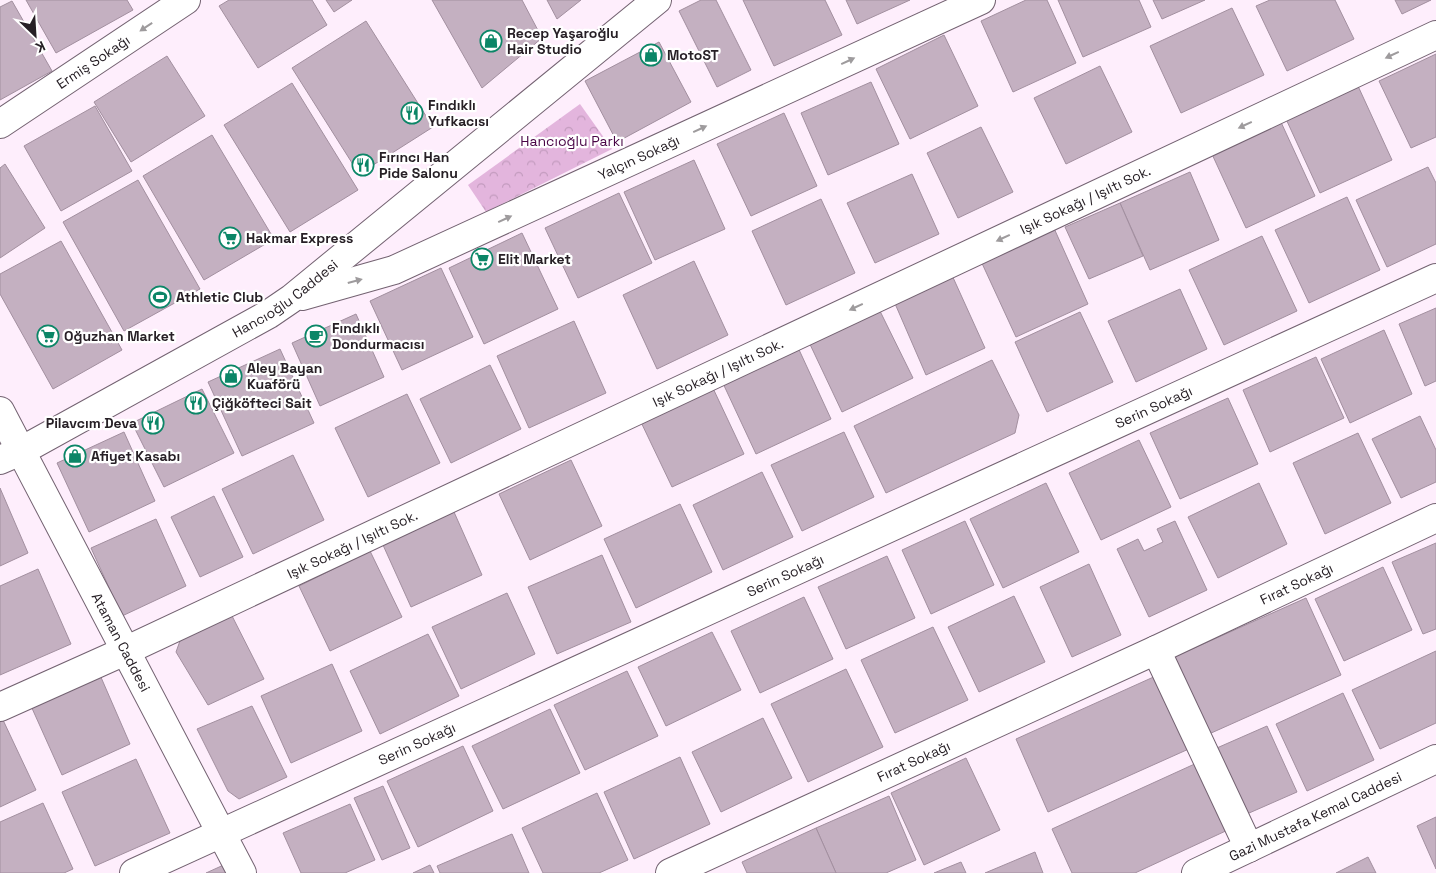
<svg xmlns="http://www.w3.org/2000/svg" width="1436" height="873" viewBox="0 0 1436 873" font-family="'Space Grotesk',sans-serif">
<defs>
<pattern id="park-crowns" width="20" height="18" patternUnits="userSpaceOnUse" patternTransform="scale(1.25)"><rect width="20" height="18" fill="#e3b5dd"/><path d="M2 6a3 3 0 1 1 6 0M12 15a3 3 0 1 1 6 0" fill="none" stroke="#c39bbe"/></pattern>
</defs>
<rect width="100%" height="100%" fill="#feeefc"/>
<polygon fill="url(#park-crowns)" points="580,104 612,149 486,212 468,185"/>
<g fill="#c4b0c1" stroke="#a28f9f">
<polygon points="26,0 127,0 133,10 56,53"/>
<polygon points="229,0 312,0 327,25 258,68 219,6"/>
<polygon points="326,0 352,0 334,12"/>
<polygon points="432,0 522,0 542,38 482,88"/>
<polygon points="547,0 581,0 557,19"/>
<polygon points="701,0 716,0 751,70 717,87 679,11"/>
<polygon points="743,0 825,0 842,35 774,66"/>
<polygon points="846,0 910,0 857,24"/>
<polygon points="1026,0 1047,0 1076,63 1013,92 981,21"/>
<polygon points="1058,0 1139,0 1151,27 1083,57"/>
<polygon points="1153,0 1205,0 1162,19"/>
<polygon points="1270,0 1335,0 1354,39 1287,71 1256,6"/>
<polygon points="1395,0 1431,0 1402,14"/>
<polygon points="12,1 52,71 0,100 0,7"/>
<polygon points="1232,8 1264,75 1181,113 1150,46"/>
<polygon points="366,21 433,127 359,174 292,68"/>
<polygon points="944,35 978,106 910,139 876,69"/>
<polygon points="659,42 691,102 617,142 585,81"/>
<polygon points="1436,54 1436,137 1411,148 1379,81"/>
<polygon points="167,56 205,116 131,162 94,102"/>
<polygon points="1100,66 1132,132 1066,164 1034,98"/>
<polygon points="871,82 899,144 828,175 801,113"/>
<polygon points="292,83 358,190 290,232 224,125"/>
<polygon points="1358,86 1392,160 1320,193 1286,119"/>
<polygon points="95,106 132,171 61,211 24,146"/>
<polygon points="784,113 817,186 751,216 717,144"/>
<polygon points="1280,120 1315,196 1246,228 1211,152"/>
<polygon points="981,127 1013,192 958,218 927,153"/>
<polygon points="212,135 274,239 204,280 143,176"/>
<polygon points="694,160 725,229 655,260 624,192"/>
<polygon points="5,164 45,228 0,258 0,168"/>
<polygon points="1428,167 1436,183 1436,244 1387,267 1356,200"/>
<polygon points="1190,172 1219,240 1150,270 1120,203"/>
<polygon points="912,174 939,234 875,263 847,203"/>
<polygon points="138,180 200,289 124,331 63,222"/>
<polygon points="619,193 652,263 578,298 545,228"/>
<polygon points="1347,197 1380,270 1309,303 1275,230"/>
<polygon points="821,199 855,273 786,305 752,231"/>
<polygon points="1120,203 1143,256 1089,279 1065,227"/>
<polygon points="1053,226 1088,304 1016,337 980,259"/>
<polygon points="522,233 558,309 484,344 449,268"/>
<polygon points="1262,236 1297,311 1224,345 1189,270"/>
<polygon points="61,241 122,350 53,389 0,294 0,274"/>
<polygon points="694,261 728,335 657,369 623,295"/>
<polygon points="441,268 473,337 402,370 370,301"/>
<polygon points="951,273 985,348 926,375 893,299"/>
<polygon points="1180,289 1207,349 1136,382 1108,321"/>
<polygon points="877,305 913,378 842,412 807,338"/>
<polygon points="1436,308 1436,381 1425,386 1399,324"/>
<polygon points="1080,312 1113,382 1047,412 1015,342"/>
<polygon points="356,314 384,377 320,406 292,343"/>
<polygon points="574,321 606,393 529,428 497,356"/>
<polygon points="1384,330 1412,394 1350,423 1321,359"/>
<polygon points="795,341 831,419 756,454 720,377"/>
<polygon points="280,349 314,423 242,456 208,382"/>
<polygon points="1316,357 1344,418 1270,452 1243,390"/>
<polygon points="992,360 1019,415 1015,433 886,493 854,426"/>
<polygon points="490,365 521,429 451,463 420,399"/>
<polygon points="711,384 744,454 672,487 639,418"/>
<polygon points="202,389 234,453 164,487 132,423"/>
<polygon points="407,394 440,463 368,497 335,428"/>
<polygon points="1228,398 1258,464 1180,499 1150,433"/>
<polygon points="1420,416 1436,450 1436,482 1401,498 1372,439"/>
<polygon points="124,432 155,501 89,532 57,463"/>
<polygon points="844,432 874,497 802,531 771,465"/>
<polygon points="1358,433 1391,503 1325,534 1293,463"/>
<polygon points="1139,440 1171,507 1101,540 1069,473"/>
<polygon points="293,455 324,520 253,554 222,489"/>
<polygon points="571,460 602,526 530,560 499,494"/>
<polygon points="762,472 793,537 723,570 693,505"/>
<polygon points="1046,483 1079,552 1003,588 970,519"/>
<polygon points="1259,483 1287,544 1218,578 1188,517"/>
<polygon points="0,488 28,553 0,566"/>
<polygon points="214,496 243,557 200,577 171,517"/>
<polygon points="680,504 712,572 636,608 604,539"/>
<polygon points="454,512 482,575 411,607 383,545"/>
<polygon points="156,519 186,586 122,616 91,548"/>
<polygon points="965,521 994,585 931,614 902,550"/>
<polygon points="1175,521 1207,590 1149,617 1117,549 1138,539 1144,551 1163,542 1157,529"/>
<polygon points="1436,543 1436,629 1423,634 1392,562"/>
<polygon points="370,551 402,617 330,651 299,586"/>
<polygon points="602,555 631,622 557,654 528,587"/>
<polygon points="887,556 915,618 846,649 818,587"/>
<polygon points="1089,564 1121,635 1072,657 1040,587"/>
<polygon points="1383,567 1412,630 1344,661 1315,599"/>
<polygon points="38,569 71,644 0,675 0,586"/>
<polygon points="507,593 535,654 461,689 432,627"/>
<polygon points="1014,596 1045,662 979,692 948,627"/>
<polygon points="804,597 833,659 760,693 731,631"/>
<polygon points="1306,598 1341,675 1200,738 1165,661"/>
<polygon points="228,608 264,679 208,705 176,652 185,627"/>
<polygon points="933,627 968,700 895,733 861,660"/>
<polygon points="712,632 741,690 666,726 638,667"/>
<polygon points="428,634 459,696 380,734 350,671"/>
<polygon points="1436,651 1436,723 1380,749 1352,690"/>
<polygon points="332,664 362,731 291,763 261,696"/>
<polygon points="846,669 883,747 808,782 771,704"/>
<polygon points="627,671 658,736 585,770 554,705"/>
<polygon points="100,675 130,744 62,775 31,706"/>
<polygon points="1158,675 1191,748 1048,812 1016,739"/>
<polygon points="1343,693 1374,760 1307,791 1276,724"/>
<polygon points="252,706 287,777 239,799 228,791 197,729"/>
<polygon points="550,709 580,773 503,809 472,746"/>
<polygon points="763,718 792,778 721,812 692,752"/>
<polygon points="3,720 36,790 0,807 0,722"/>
<polygon points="1267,726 1297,792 1240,817 1210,751"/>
<polygon points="463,746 493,811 418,847 387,781"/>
<polygon points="680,757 710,824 634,859 604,792"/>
<polygon points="966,758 1000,830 924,865 891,793"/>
<polygon points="136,759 170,833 95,866 62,792"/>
<polygon points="1199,762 1230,829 1135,873 1072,873 1052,829"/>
<polygon points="383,786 410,848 382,860 354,798"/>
<polygon points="597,793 628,860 599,873 543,873 522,828"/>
<polygon points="889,796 916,860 886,873 836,873 816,828"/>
<polygon points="43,803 73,869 64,873 0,873 0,822"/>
<polygon points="350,804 375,860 345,873 301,873 283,833"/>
<polygon points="1436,817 1436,869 1417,826"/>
<polygon points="816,828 836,873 747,873 742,862"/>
<polygon points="512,834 529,873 440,873 437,866"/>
<polygon points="1035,852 1043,873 985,873"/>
<polygon points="1368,857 1376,873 1336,873"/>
<polygon points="961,862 966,873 934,873"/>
<polygon points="228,863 233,873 206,873"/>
<polygon points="430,865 434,873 413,873"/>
</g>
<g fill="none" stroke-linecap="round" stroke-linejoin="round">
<g stroke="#736271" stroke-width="30">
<g id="minor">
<path id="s1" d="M 0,124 L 186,0"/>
<path id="s2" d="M 302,296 L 394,270 L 981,0"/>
<path id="s3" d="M 0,411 L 242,873"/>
<path id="s4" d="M 0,460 L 21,451 L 269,314 L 291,299 L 657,0"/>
<polyline points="1156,650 1249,848"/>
<path id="s5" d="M 0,707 L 125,651 L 1436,35"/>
<path id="s6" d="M 134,873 L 1436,278"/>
<path id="s7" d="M 670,873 L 1156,650 L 1436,518"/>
<path id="s8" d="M 1196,873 L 1436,759"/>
</g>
</g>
<use href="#minor" stroke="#fff" stroke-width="28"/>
</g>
<defs><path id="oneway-solid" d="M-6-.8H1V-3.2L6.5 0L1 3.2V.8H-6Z" transform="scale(1.25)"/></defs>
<g fill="#9e9b9d">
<use href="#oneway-solid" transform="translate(146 27) rotate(146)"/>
<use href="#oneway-solid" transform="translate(1392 55) rotate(155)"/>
<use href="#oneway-solid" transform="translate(848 61) rotate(-25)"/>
<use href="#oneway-solid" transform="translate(1245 125) rotate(155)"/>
<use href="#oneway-solid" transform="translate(700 129) rotate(-25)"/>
<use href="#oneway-solid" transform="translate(505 219) rotate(-25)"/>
<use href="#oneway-solid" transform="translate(1003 238) rotate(155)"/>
<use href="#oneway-solid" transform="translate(355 281) rotate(-15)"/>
<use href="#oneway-solid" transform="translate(856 307) rotate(155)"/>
</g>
<defs>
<g id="shop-ring" transform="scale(1.125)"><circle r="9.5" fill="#fff" stroke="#0b8667" stroke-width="1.5"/><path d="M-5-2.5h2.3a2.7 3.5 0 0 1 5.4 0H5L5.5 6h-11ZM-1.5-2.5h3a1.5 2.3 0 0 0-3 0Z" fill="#0b8667"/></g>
<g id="restaurant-ring" transform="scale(1.125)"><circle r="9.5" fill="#fff" stroke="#0b8667" stroke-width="1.5"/><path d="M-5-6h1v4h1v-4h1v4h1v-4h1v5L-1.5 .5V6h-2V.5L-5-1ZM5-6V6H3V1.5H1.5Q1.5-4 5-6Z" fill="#0b8667"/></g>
<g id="supermarket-ring" transform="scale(1.125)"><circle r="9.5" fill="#fff" stroke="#0b8667" stroke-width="1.5"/><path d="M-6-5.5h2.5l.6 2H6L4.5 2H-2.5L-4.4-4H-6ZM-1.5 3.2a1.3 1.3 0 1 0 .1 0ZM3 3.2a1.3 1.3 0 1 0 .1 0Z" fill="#0b8667"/></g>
<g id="stadium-ring" transform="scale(1.125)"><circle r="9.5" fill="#fff" stroke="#0b8667" stroke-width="1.5"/><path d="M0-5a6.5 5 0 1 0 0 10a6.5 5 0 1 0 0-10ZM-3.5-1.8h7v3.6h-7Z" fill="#0b8667"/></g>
<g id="cafe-ring" transform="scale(1.125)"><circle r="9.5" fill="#fff" stroke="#0b8667" stroke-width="1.5"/><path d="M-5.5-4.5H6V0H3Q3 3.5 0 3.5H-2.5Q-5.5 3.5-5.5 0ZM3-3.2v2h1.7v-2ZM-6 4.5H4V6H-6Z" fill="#0b8667"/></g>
</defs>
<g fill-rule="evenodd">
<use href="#shop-ring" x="491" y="41"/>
<use href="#shop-ring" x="651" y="55"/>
<use href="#restaurant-ring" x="412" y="113"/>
<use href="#restaurant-ring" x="363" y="165"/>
<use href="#supermarket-ring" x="230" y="238"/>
<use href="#supermarket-ring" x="482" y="259"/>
<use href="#stadium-ring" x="160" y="297"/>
<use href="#supermarket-ring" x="48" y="336"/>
<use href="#cafe-ring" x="316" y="336"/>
<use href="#shop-ring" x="231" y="376"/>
<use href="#restaurant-ring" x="196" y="403"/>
<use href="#restaurant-ring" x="153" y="423"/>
<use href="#shop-ring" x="75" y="456"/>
</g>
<g text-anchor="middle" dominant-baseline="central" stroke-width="4.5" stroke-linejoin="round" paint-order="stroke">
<g font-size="14" font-weight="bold" fill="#272026" stroke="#fff" text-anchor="start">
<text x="507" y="33">Recep Yaşaroğlu<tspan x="507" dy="16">Hair Studio</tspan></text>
<text x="667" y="55">MotoST</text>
<text x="428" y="105">Fındıklı<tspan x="428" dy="16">Yufkacısı</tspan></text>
<text x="379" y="157">Fırıncı Han<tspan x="379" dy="16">Pide Salonu</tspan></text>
<text x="246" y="238">Hakmar Express</text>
<text x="498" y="259">Elit Market</text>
<text x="176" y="297">Athletic Club</text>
<text x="332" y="328">Fındıklı<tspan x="332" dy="16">Dondurmacısı</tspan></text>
<text x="64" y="336">Oğuzhan Market</text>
<text x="247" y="368">Aley Bayan<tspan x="247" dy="16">Kuaförü</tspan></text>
<text x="212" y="403">Çiğköfteci Sait</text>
<text x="137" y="423" text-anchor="end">Pilavcım Deva</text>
<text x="91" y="456">Afiyet Kasabı</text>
</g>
<g font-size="14" fill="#272026" stroke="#fff">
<text stroke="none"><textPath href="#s1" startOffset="112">Ermiş Sokağı</textPath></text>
<text stroke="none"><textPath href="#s2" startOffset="365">Yalçın Sokağı</textPath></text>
<text stroke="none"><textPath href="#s5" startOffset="1198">Işık Sokağı / Işıltı Sok.</textPath></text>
<text stroke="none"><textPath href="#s4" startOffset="328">Hancıoğlu Caddesi</textPath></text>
<text stroke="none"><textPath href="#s5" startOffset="792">Işık Sokağı / Işıltı Sok.</textPath></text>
<text stroke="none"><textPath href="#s6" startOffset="1121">Serin Sokağı</textPath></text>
<text stroke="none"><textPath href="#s5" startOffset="388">Işık Sokağı / Işıltı Sok.</textPath></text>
<text stroke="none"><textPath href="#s6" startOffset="716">Serin Sokağı</textPath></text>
<text stroke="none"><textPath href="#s7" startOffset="690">Fırat Sokağı</textPath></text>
<text stroke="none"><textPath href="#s3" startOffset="261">Ataman Caddesi</textPath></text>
<text stroke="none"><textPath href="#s6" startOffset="311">Serin Sokağı</textPath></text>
<text stroke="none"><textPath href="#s7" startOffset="268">Fırat Sokağı</textPath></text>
<text stroke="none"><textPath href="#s8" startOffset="132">Gazi Mustafa Kemal Caddesi</textPath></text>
</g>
<g font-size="14" fill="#490546" stroke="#fff">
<text x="572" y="141">Hancıoğlu Parkı</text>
</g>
</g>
<g transform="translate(35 35) rotate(155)" stroke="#ffffff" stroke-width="4" paint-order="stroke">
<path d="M0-4L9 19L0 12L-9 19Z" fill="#272026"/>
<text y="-8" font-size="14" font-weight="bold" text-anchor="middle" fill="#272026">K</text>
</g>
</svg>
